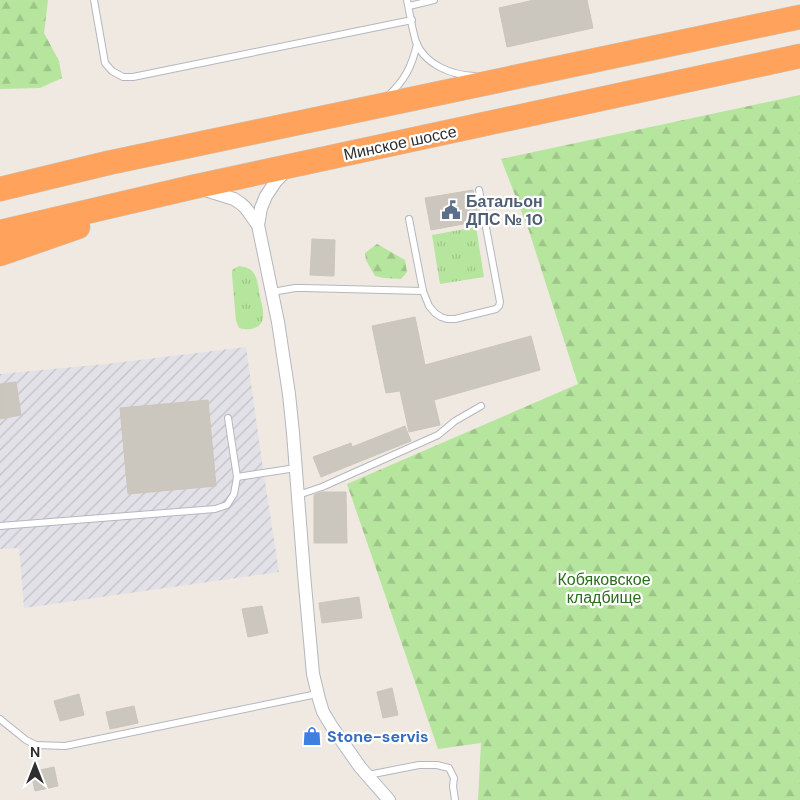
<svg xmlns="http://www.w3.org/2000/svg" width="800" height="800" viewBox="0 0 800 800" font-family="'DM Sans',sans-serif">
<defs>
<pattern id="industrial-furrows" width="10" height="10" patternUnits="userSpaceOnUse" patternTransform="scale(1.25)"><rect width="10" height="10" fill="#e3e1e8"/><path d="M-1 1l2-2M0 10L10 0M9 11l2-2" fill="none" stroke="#c3c1c7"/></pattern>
<pattern id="grass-tufts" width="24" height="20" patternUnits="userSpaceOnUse" patternTransform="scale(1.25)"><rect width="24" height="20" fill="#b6e59e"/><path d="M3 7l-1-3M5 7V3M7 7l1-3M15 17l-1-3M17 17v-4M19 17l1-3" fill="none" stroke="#9dc588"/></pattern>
<pattern id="forest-firs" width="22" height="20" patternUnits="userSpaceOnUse" patternTransform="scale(1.25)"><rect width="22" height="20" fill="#b6e59e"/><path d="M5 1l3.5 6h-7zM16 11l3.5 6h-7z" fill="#9dc588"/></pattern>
</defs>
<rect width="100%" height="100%" fill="#efe9e1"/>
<polygon fill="url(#industrial-furrows)" points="246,347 262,462 279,572 24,608 19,548 0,549 0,374 106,364"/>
<g fill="url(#grass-tufts)">
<polygon points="476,227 484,277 440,284 432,235"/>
<path d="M 239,266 C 244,267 247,267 251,270 C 258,276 258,287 260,296 C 261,302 264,310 263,316 C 263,329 249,331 239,328 L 236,321 L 232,275 L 232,270 Z"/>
</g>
<g fill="url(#forest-firs)">
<polygon points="0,0 48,0 44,33 59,61 62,78 40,88 0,89"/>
<polygon points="800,95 800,800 478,800 481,743 438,749 347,484 578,384 529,231 501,159"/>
<polygon points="377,244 405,260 407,272 401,279 384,278 375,276 366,260 365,253"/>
</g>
<g fill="#cbc7bf" stroke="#cbc5ba">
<polygon points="534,0 587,0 593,28 507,47 499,8"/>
<polygon points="473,190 479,221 431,230 425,198"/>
<polygon points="312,239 335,240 334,276 310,275"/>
<polygon points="415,317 425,365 531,336 540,370 434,400 440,425 409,432 400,391 386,393 372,326"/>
<polygon points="16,382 21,415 0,419 0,384"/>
<polygon points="208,400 216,486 128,494 120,408"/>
<polygon points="405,426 411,441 321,477 313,457 351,443 352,447"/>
<polygon points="322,492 346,492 347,543 314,543 314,495"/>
<polygon points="359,597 362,618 322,623 319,603"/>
<polygon points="262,606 268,633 248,637 242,609"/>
<polygon points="392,688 398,715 383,718 377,692"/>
<polygon points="79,694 84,715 60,721 54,701"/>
<polygon points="134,706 138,723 110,729 106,712"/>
<polygon points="54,767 58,786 35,791 31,772"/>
</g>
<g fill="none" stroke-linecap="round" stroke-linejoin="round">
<g stroke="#b4b7c1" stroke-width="8">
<g id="lane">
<polyline points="94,0 105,63 112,71 123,77 133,77 412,20"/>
<path d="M 407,0 C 410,14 412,29 416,42 C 425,65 452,75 474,76"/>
<polyline points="409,6 434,0"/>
<path d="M 388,96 C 405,80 412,66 417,44"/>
<polyline points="409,219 423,291 429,306 435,313 441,317 447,319 455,319 496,309 499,306 500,302 479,190"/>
<polyline points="272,292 295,288 304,288 423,291"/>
<polyline points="237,477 296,468"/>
<polyline points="298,495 322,487 438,435 455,421 481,406"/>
<polyline points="0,526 215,509 227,505 234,494 237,477 228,418"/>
<polyline points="0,719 26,740 36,745 65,746 317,694"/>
<polyline points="368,775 419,765 437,765 449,768 454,778 453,786 455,800"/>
</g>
</g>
<g stroke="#b4b7c1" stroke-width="14">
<g id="street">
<polyline points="288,169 276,181 266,196 261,208 258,225 278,322 289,394 293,433 304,574 313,674 319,699 323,712 332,727 360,767 389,800"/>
<path d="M 202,189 L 234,199 C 249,208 248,213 258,225"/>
</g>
</g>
<g stroke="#c9c9c9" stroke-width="25">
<g id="highway">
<polyline points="0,189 108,163 800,17"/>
<polyline points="0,232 193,187 800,56"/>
<polyline points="0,254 78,227"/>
</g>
</g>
<use href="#lane" stroke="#fff" stroke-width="6"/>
<use href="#street" stroke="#fff" stroke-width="12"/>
<use href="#highway" stroke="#ffa35c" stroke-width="24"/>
</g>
<defs>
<g id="civic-bare" transform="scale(1.5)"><path d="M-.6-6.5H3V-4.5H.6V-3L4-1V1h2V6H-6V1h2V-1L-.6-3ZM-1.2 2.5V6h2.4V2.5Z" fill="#5c6f8a" stroke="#fff" stroke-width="2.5" paint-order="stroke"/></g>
<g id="shop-bare" transform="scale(1.5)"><path d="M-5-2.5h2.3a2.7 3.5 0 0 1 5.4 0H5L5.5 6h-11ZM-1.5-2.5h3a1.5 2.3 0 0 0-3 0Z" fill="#3f7fe0" stroke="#fff" stroke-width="2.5" paint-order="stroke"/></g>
</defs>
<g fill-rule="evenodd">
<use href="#civic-bare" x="451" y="210"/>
<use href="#shop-bare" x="312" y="736"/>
</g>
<g text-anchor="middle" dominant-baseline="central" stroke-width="4.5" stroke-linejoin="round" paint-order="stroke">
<g font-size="16" fill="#2e2e2e" stroke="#fff">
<text transform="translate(400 143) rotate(-12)">Минское шоссе</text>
</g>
<g font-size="16" font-weight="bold" fill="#4e5e75" stroke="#fff" text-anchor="start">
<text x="466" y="201">Батальон<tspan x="466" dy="18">ДПС № 10</tspan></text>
</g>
<g font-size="16" fill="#2c6e1b" stroke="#fff">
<text x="604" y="579">Кобяковское<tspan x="604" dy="18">кладбище</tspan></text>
</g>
<g font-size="16" font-weight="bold" fill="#366cbe" stroke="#fff" text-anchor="start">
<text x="327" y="736">Stone-servis</text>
</g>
</g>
<g transform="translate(35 765)" stroke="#ffffff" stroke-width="4" paint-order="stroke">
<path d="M0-4L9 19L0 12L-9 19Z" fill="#2e2e2e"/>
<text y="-8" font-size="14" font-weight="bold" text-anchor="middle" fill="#2e2e2e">N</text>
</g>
</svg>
